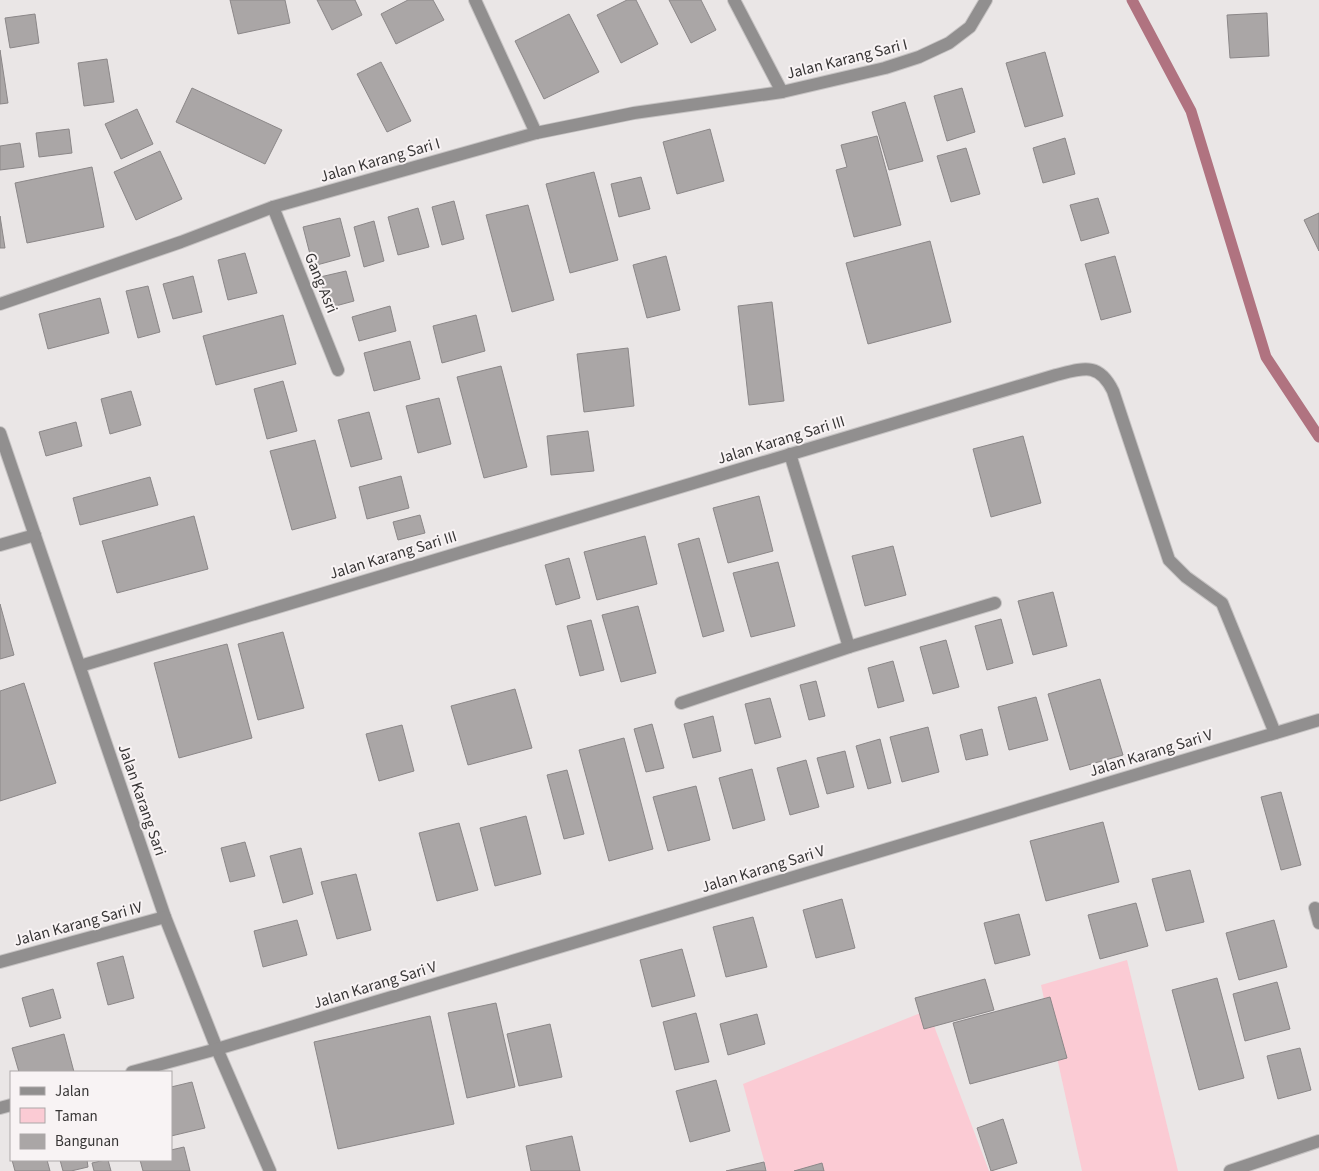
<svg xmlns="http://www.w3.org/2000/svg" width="1319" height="1171" viewBox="0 0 1319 1171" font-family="'Source Sans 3',sans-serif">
<rect width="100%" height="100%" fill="#eae6e6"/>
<g fill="#fbcbd4">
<polygon points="1127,960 1178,1171 1082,1171 1041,985"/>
<polygon points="928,1010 989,1171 767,1171 743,1084"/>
</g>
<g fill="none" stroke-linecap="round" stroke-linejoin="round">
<polyline stroke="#b07380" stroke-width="11" points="1132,0 1191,111 1266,357 1319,437"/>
</g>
<g fill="#aaa6a6" stroke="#8b8788">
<polygon points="230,0 285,0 290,23 238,34"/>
<polygon points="317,0 355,0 362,15 332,30"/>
<polygon points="408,0 433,0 444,20 396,44 381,14"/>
<polygon points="627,0 636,0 658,44 621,63 597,15"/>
<polygon points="669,0 701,0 716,30 691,43"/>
<polygon points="1267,13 1269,56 1230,58 1227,15"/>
<polygon points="35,14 39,43 10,48 5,18"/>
<polygon points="569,14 599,72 544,99 515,41"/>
<polygon points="0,50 8,103 0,104"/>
<polygon points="1045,52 1063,116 1025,127 1006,63"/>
<polygon points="107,59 114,102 84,106 78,63"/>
<polygon points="381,62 411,121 387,132 357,74"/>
<polygon points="192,88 282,130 265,164 176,122"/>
<polygon points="962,88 975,132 947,141 934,96"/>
<polygon points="905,102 923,161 889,170 872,112"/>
<polygon points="137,109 153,144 121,159 105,124"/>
<polygon points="69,129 72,153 39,157 36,133"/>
<polygon points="710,129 724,181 677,194 663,142"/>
<polygon points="877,136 901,225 854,237 836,170 847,167 841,145"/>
<polygon points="1065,138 1075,174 1043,183 1033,148"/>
<polygon points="20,143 24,167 0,170 0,146"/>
<polygon points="966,148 980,194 951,202 937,156"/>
<polygon points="160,151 182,199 136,220 114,172"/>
<polygon points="92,167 104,227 27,243 15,183"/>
<polygon points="594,172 618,260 570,273 546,184"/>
<polygon points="641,177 650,209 619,217 611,184"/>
<polygon points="1098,198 1109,233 1081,241 1070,205"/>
<polygon points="454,201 464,239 442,245 432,207"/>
<polygon points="528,205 554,300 512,312 486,215"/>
<polygon points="418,208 429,247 398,255 388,217"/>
<polygon points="1319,213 1319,251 1304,220"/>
<polygon points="0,216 5,248 0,248"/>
<polygon points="340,218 350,256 313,266 303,227"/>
<polygon points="374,221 384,261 364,267 354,227"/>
<polygon points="930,241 951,322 868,344 846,263"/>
<polygon points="245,253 257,293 228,300 218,260"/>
<polygon points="666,256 680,310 647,318 633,265"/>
<polygon points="1115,256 1131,312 1101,320 1085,264"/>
<polygon points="346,271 354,301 328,308 320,277"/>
<polygon points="193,276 202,312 173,319 163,284"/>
<polygon points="148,286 160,332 138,338 126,291"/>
<polygon points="100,298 109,333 48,349 39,314"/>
<polygon points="772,302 784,401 749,405 738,306"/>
<polygon points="390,306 396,331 359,341 352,317"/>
<polygon points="283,315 296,364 216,385 203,336"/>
<polygon points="476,315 485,351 442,363 433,326"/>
<polygon points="410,341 420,379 374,391 364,353"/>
<polygon points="628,348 634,406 584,412 577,354"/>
<polygon points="501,366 527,467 484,478 457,377"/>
<polygon points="283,381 297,431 267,439 254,389"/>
<polygon points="131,391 141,425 110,434 101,399"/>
<polygon points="439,398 451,444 418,453 406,406"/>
<polygon points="369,412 382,459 351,467 338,420"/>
<polygon points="76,422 82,446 46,456 39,432"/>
<polygon points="588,431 594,471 551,475 547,436"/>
<polygon points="1023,436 1041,503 991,517 973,449"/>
<polygon points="315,440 336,518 292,530 270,451"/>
<polygon points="401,476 409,508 367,519 359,487"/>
<polygon points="150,477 158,505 80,525 73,498"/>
<polygon points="759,496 773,551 728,563 713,508"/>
<polygon points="420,515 425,533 398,540 393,522"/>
<polygon points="194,516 208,569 117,593 102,541"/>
<polygon points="645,536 657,584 597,600 584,552"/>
<polygon points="699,538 724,631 703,637 678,544"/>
<polygon points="893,546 906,595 865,606 852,556"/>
<polygon points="569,558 580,598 556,605 545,565"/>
<polygon points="778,562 795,626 751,637 733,573"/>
<polygon points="1053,592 1067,646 1033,655 1018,601"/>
<polygon points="0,604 14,655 0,659"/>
<polygon points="638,606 656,673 621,682 602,615"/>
<polygon points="1001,619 1013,663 987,670 975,626"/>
<polygon points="591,620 604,670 580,676 567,626"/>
<polygon points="283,632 304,708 258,720 238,644"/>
<polygon points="946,640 959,687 933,694 920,647"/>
<polygon points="227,644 252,738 179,758 154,663"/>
<polygon points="893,661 904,701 878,708 868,668"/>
<polygon points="1100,679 1123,755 1070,770 1048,694"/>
<polygon points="816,681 825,716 809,720 800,685"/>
<polygon points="24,683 56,783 0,801 0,691"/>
<polygon points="515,689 532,748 468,765 451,706"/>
<polygon points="1036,697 1048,740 1009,750 998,707"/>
<polygon points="770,698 781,737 755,744 745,704"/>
<polygon points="713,716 721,751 693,758 684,724"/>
<polygon points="652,724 664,768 646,772 634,729"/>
<polygon points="402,725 414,771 379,781 366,734"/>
<polygon points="928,727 939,772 902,782 890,737"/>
<polygon points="982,729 988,755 966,760 960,735"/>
<polygon points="624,738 653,849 609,861 579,750"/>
<polygon points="880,739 891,783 868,789 856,746"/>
<polygon points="845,751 854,787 827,794 817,758"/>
<polygon points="806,760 819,807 790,815 777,768"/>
<polygon points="752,769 765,820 733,829 719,778"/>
<polygon points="567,770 584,834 564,839 547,775"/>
<polygon points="696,786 710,840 668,851 653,797"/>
<polygon points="1281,792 1301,865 1281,870 1261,797"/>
<polygon points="526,816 541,874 495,886 480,828"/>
<polygon points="1103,822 1119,882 1046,901 1030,841"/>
<polygon points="459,823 478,890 437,901 419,833"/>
<polygon points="245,842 255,876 230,882 221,848"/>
<polygon points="301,848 313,894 283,903 270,856"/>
<polygon points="1190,870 1204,922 1166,931 1152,879"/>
<polygon points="356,874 371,930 337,939 321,882"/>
<polygon points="842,899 855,948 816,958 803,910"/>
<polygon points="1136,903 1148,946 1100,959 1088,915"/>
<polygon points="1019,914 1030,955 995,964 984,923"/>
<polygon points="753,917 767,967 726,977 713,927"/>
<polygon points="297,920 307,955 263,967 254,931"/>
<polygon points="1274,920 1287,967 1239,980 1226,933"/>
<polygon points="682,949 695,996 652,1007 640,960"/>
<polygon points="123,956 134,998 108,1005 97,963"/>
<polygon points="1217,978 1244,1078 1199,1090 1172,990"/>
<polygon points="985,979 994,1010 924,1029 915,998"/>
<polygon points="1277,982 1290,1029 1245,1041 1233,994"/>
<polygon points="53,989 61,1018 30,1027 22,998"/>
<polygon points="1050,997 1067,1058 970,1084 953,1023"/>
<polygon points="496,1003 515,1087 467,1098 448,1013"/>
<polygon points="696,1013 709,1062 675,1070 663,1022"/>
<polygon points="757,1014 765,1044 728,1055 720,1024"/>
<polygon points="430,1016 454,1124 338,1149 314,1042"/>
<polygon points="550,1024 562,1077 519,1086 507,1034"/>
<polygon points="64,1034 74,1072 19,1072 12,1048"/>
<polygon points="1300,1048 1311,1090 1278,1099 1267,1056"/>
<polygon points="716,1080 730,1131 690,1142 676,1091"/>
<polygon points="192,1082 205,1128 171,1136 171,1087"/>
<polygon points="1003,1119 1017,1163 991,1171 977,1128"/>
<polygon points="572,1136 580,1171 531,1171 526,1146"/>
<polygon points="184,1147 190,1171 143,1171 140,1160 171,1160 171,1150"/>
<polygon points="12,1160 47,1160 50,1171 15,1171"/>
<polygon points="60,1160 87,1160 88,1167 71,1171 63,1171"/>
<polygon points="105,1160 108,1160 111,1171 94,1171 92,1163"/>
<polygon points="764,1162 766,1171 726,1171"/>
<polygon points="822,1163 824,1171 794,1171"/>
</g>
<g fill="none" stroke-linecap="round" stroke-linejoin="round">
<g stroke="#c6c3c3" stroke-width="14">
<g id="minor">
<polyline points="475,0 536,133"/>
<polyline points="734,0 782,92"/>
<polyline points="273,207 338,370"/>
<polyline points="0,304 181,242 273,207 536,133 634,113 782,92 885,68 919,57 949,43 970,27 986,0"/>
<polyline points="0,433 165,917 217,1049 270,1171"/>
<polyline points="790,454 849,647"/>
<polyline points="0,545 35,535"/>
<path d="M 80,666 L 1056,375 C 1084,368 1099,362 1113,391 L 1169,560 L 1186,577 L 1222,603 L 1275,733"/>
<polyline points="681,703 849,647 995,603"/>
<polyline points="1315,908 1319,923"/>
<polyline points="0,962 165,917"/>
<polyline points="132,1072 217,1049 603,934 1319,720"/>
<polyline points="0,1108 11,1105"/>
<polyline points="1230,1171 1319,1141"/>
</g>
</g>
<use href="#minor" stroke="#918f8f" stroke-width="12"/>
</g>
<g text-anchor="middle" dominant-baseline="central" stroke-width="4" stroke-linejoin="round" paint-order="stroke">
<g font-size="16" fill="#373535" stroke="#f8f3f4">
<text transform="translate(847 59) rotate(-14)">Jalan Karang Sari I</text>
<text transform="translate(380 160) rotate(-16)">Jalan Karang Sari I</text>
<text transform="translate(321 283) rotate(68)">Gang Asri</text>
<text transform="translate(781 440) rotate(-17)">Jalan Karang Sari III</text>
<text transform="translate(393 555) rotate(-17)">Jalan Karang Sari III</text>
<text transform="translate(1151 753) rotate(-17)">Jalan Karang Sari V</text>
<text transform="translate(142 800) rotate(71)">Jalan Karang Sari</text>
<text transform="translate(763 869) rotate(-17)">Jalan Karang Sari V</text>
<text transform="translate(78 924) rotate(-15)">Jalan Karang Sari IV</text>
<text transform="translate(375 985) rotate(-17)">Jalan Karang Sari V</text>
</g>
</g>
<rect x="10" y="1071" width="162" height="90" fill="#f8f3f4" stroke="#aba7a8"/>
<rect x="20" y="1087" width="25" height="8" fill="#918f8f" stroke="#aba7a8"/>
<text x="55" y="1096" font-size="15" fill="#373535">Jalan</text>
<rect x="20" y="1108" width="25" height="15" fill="#fbcbd4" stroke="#aba7a8"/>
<text x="55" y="1121" font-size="15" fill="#373535">Taman</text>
<rect x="20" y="1134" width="25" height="15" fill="#aaa6a6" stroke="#aba7a8"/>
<text x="55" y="1146" font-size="15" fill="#373535">Bangunan</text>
</svg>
